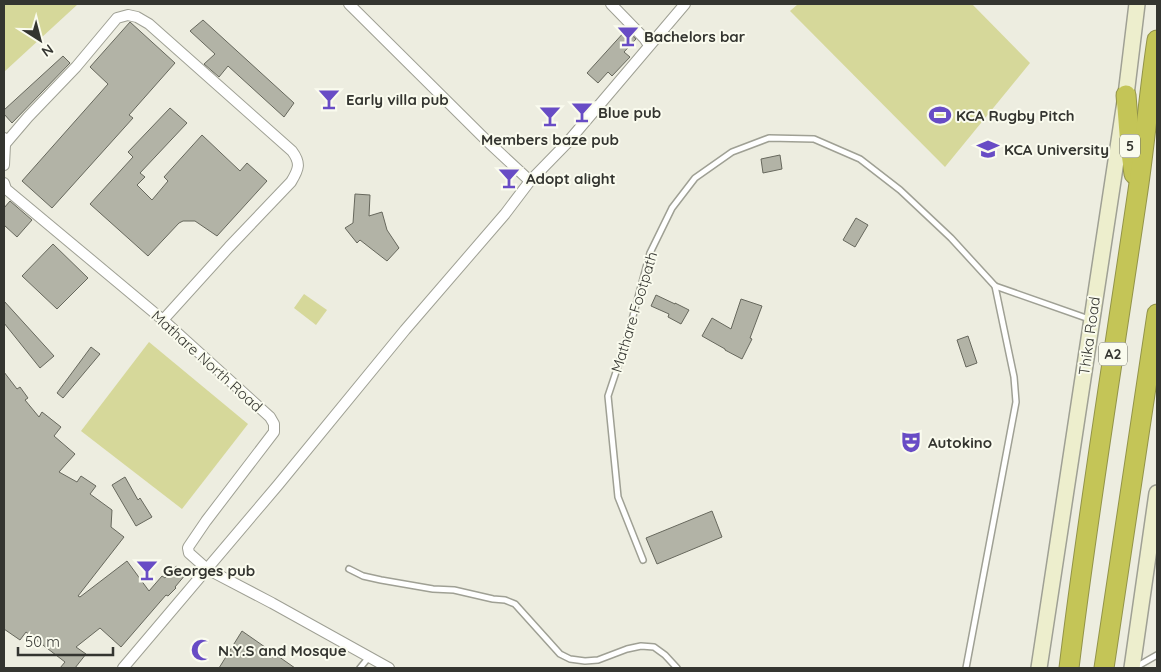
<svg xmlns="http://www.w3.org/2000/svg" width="1161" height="672" viewBox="0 0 1161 672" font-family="Quicksand,sans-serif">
<rect width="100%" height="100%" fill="#edede0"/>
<g fill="#d6d89a">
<polygon points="4,4 78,4 4,72"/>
<polygon points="798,4 972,4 1030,63 945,167 790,11"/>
<polygon points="304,294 327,310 316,325 294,308"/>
<polygon points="149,342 248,424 182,509 81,431"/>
</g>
<g fill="#b2b3a6" stroke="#67685d">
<polygon points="203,20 294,103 284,117 228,66 219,77 204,64 215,54 190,31"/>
<polygon points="130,22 175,63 129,115 133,118 52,208 22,181 108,84 90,67"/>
<polygon points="626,30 636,39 624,52 630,57 612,76 608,72 598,83 587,73"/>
<polygon points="63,56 70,63 12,123 4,114 4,110"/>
<polygon points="170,108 187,123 140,173 145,177 137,185 152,200 168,181 164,177 202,135 240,171 247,163 267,181 217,236 195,221 183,221 179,223 148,256 90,204 133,157 128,152"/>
<polygon points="780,155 782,169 763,173 761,159"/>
<polygon points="355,194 370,195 369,216 382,212 387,230 399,248 387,261 360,240 357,243 345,228 353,223"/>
<polygon points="10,201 32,220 17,237 4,225 4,208"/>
<polygon points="856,218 868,225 855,247 843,240"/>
<polygon points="53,244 88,278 57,309 22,276"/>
<polygon points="656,295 675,304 675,303 689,310 681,324 668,317 669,314 651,306"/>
<polygon points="741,299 762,306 750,338 752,339 742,359 725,350 725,349 702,336 712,318 731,329"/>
<polygon points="4,301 54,356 40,368 4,323"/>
<polygon points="968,336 977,363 966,367 957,340"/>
<polygon points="91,347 100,354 63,398 57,393"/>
<polygon points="4,372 17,389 20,387 28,398 25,400 39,417 42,412 61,427 54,436 75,454 59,472 77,482 81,476 96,486 90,494 112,510 111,527 124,537 78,596 80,597 127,561 149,591 162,576 165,578 176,566 186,574 175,587 176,588 168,596 166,595 121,647 100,628 76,647 86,654 75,668 60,668 65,662 26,632 20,640 4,629"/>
<polygon points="125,477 138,500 140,498 152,517 136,526 112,485"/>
<polygon points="712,511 722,537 657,564 646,538"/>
<polygon points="242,631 295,668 219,668"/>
</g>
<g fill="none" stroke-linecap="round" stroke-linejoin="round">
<g stroke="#9fa094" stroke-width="8">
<g id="lane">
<polyline points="643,560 618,497 608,396 626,342 650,253 672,208 695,178 732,152 769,138 814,139 860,159 900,190 951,238 995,286 1089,319"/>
<polyline points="349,569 363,576 381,580 433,589 454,590 493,599 505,600 515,604 560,654 570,659 585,661 598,660 627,649 641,646 654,647 665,655 677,668"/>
<polyline points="1136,667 1157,655"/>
<polyline points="360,668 369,657"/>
<polyline points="966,668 1016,402 1014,377 995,286"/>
</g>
</g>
<g stroke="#9fa094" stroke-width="12">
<g id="street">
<polyline points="349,4 485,139 530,181"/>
<polyline points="611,4 644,38 649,45"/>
<path d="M 5,144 L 28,117 L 76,67 L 117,18 L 128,15 L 137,17 L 149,24 L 292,151 C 301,163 299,169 291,182 L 229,247 L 163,320"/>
<polyline points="4,165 5,144 4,138"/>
<polyline points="4,183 6,189 163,320 270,417 274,424 274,432 206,521 189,546 188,548 189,553 207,569 272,603 389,668"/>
<polyline points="123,668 278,485 405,330 505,214 530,181 567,143 685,4"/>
</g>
</g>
<g stroke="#9fa094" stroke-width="18">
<g id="secondary">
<polyline points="1039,668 1126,95 1137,4"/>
<polyline points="1132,668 1157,493"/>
</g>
</g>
<g stroke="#929349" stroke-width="21">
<g id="highway">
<polyline points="1126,95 1130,146 1134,174"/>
<path d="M 1069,668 C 1088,511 1114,354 1137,197 C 1145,145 1149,92 1157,40"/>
<polyline points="1104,668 1157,314"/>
</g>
</g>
<use href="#lane" stroke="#fff" stroke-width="5"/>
<use href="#street" stroke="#fff" stroke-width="10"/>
<use href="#secondary" stroke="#edeecd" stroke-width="15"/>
<use href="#highway" stroke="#c4c557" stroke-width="19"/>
</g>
<defs>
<g id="bar-bare" transform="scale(1.725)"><path d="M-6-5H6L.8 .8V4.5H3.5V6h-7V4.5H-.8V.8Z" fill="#684cc5" stroke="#fafbee" stroke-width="2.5" paint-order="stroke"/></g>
<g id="stadium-bare" transform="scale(1.725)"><path d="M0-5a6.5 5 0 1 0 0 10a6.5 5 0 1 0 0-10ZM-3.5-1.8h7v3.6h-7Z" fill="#684cc5" stroke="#fafbee" stroke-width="2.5" paint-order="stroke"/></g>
<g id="university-bare" transform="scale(1.725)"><path d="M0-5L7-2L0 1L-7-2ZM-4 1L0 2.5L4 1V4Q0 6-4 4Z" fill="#684cc5" stroke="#fafbee" stroke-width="2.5" paint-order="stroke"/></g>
<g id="theatre-bare" transform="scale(1.725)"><path d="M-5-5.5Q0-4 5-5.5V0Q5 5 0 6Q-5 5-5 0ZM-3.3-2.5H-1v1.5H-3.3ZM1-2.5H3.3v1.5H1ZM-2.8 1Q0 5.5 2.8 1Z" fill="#684cc5" stroke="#fafbee" stroke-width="2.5" paint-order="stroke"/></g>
<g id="mosque-bare" transform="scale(1.725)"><path d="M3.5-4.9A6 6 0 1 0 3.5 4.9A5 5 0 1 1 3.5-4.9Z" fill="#684cc5" stroke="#fafbee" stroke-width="2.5" paint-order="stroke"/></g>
</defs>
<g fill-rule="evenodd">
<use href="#bar-bare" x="628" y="36"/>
<use href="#bar-bare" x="329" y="99"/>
<use href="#bar-bare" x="582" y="112"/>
<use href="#stadium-bare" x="940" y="115"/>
<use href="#bar-bare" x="550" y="116"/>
<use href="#university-bare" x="988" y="149"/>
<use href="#bar-bare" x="509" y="178"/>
<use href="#theatre-bare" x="911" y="442"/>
<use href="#bar-bare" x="147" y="570"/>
<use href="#mosque-bare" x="202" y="650"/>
</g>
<g text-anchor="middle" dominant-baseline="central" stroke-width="4" stroke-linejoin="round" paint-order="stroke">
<g fill="#fafbee" stroke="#6f7069" stroke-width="1">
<rect x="1120" y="134.5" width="20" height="23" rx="4"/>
<rect x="1099" y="342.5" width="28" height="23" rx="4"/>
</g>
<g font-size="14" font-weight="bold" fill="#343530">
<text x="1130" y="146">5</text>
<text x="1113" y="354">A2</text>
</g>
<g font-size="15" font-weight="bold" fill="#343530" stroke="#fafbee" text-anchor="start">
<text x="644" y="36">Bachelors bar</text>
<text x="346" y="99">Early villa pub</text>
<text x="598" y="112">Blue pub</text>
<text x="956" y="115">KCA Rugby Pitch</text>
<text x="550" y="139" text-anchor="middle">Members baze pub</text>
<text x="1004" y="149">KCA University</text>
<text x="526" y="178">Adopt alight</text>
<text x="928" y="442">Autokino</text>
<text x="163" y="570">Georges pub</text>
<text x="218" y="650">N.Y.S and Mosque</text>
</g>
<g font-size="15" fill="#343530" stroke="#fafbee">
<text transform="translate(634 312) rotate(-73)">Mathare Footpath</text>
<text transform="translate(1089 336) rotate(-82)">Thika Road</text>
<text transform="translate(207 361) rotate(42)">Mathare North Road</text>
</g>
</g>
<rect width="1161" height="672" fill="none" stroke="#343530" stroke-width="10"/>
<g transform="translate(40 40) rotate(144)" stroke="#fafbee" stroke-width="4" paint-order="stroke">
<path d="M0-4L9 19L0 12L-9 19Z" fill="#343530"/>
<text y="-8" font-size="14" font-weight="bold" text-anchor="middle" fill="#343530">N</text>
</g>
<path d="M18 647v8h95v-8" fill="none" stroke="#343530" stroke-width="2.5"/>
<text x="25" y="647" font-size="15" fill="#343530" stroke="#fafbee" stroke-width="4" paint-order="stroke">50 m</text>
</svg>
